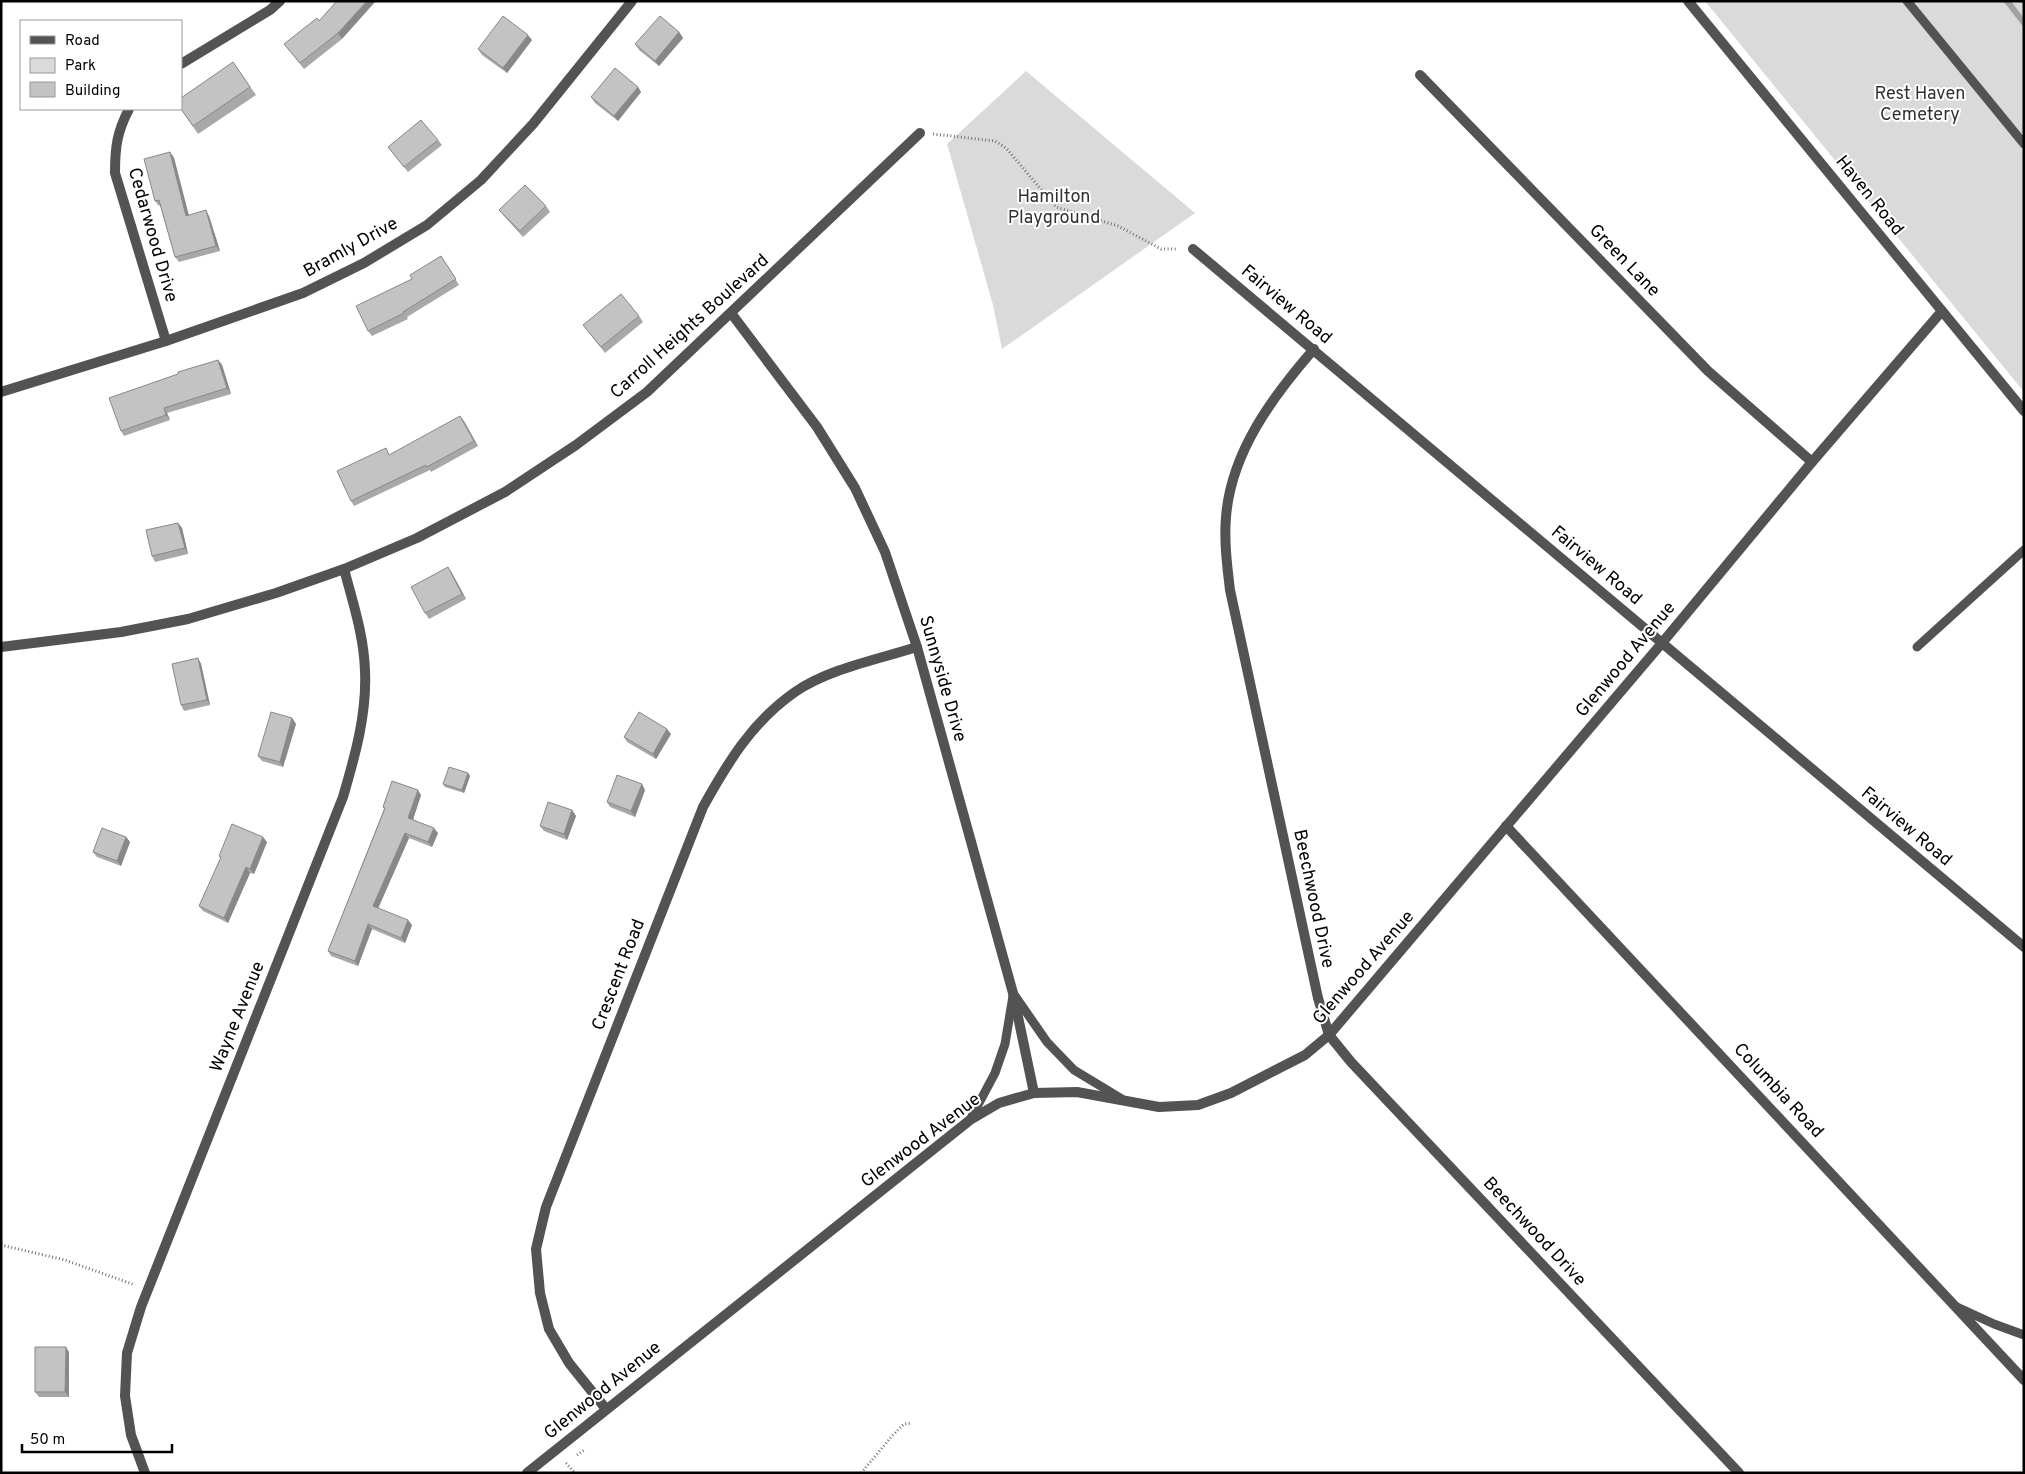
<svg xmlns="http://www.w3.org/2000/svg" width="2025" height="1474" viewBox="0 0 2025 1474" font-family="Overpass,sans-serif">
<rect width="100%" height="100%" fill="#fff"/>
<g fill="#dadada">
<polygon points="1705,1 2024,1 2024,392"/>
<polygon points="1026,71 1195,213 1002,349 993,305 947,144"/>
</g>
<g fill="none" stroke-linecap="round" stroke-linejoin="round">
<polyline stroke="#a1a1a1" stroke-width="6" points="2007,1 2024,23"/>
<g stroke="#757575" stroke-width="3" stroke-dasharray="1 2.5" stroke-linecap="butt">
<polyline points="933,134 995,141 1006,148 1056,207 1118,226 1161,249 1178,249"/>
<polyline points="1,1245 65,1260 135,1285"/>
<polyline points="577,1455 584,1450"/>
<polyline points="566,1463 575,1473"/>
<polyline points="861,1473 893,1435 904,1424 912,1423"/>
</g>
<g stroke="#535353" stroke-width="9">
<polyline points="1907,1 2024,144"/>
<polyline points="1917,647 2024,550"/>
<polyline points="1013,993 1047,1042 1074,1070 1122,1099"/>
<polyline points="970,1120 995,1073 1005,1044 1013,996"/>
<polyline points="1957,1307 1994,1324 2024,1335"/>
</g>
<g stroke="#535353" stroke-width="10">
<polyline points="1688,1 2024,411"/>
<polyline points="181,64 270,10 280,1"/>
<polyline points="1420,75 1708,371 1812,462"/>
<path d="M 129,109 C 117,132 115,147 115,173 L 166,341"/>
<polyline points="1193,249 2024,947"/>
<polyline points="731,313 817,427 855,488 885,552 917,647 1013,993 1034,1093"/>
<path d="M 1314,349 C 1273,396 1231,452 1226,517 C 1224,541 1227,565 1230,590 L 1318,998 L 1329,1035 L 1351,1062 L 1739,1473"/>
<polyline points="1,392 166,341 303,293 364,263 427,225 481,180 533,124 632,1"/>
<polyline points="1,647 121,632 188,619 276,593 344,569 417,538 505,492 576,445 647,392 920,133"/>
<polyline points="1506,826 2024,1380"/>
<path d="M 606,1409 L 569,1363 L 549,1329 L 540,1293 L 536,1249 L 546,1207 L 703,807 C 728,762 752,722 795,692 C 828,669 879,659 917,647"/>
<path d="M 145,1473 L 131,1435 L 125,1396 L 127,1353 L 141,1307 L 343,797 C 355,756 367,714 365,671 C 364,636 353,603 344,569"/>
<polyline points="527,1473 970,1120 999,1103 1034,1093 1077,1092 1159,1107 1198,1105 1231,1093 1305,1055 1329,1035 1662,643 1812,462 1942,311"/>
</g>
</g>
<g fill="#a8a8a8">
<polygon points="337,1 342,39 304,69 284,44 319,21"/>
<polygon points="679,32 683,38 659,66 639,50 635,44"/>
<polygon points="532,40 507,73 482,55 478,49"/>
<polygon points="233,62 256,95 198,134 181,109"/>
<polygon points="638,87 641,92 618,121 595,103 591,97"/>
<polygon points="438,140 442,145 408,172 388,147"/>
<polygon points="170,152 174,158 189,215 209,216 220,251 179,262 175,257 160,205 159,206 155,201"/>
<polygon points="546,206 550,212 523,237 503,215 499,210"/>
<polygon points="441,256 459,285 407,317 408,319 372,336 368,331 412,279"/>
<polygon points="639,316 643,322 605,353 583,325"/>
<polygon points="218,360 222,365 231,394 167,413 170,420 124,436 121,431"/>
<polygon points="460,416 478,446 431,472 430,470 354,506 351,501 390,455"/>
<polygon points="178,523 182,528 188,554 155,562 152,556"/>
<polygon points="448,567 466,599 429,619 425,613"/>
<polygon points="198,658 201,664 210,705 184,711 181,705"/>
<polygon points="292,718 296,724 283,767 262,761 258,756"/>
<polygon points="671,734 656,759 627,742 624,737"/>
<polygon points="468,773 470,776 464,793 445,787 443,784"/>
<polygon points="645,790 635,817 610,807 607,802"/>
<polygon points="421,795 413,819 438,833 432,847 409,838 378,908 412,925 405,943 372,929 358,966 331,956 328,951 384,809 383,807"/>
<polygon points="572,810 576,816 567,840 544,831 540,826"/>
<polygon points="126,837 130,842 121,866 97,857 93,852"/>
<polygon points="267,842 254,874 250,873 228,923 203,911 199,906 221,858 219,856"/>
<polygon points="69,1352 69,1397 39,1397 35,1392"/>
</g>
<g fill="#888">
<polygon points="367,1 376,1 342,39 338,33"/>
<polygon points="679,32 683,38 659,66 655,61"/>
<polygon points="528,35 532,40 507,73 503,68"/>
<polygon points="638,87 641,92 618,121 614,116"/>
<polygon points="170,152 174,158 190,221 186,216"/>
<polygon points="206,210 209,216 220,251 216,246"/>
<polygon points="218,360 222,365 231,394 227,388"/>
<polygon points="164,408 167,413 170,420 166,415"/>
<polygon points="460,416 464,421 478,446 474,441"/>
<polygon points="178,523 182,528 188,554 185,548"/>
<polygon points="448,567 452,573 466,599 462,594"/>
<polygon points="198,658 201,664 210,705 207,700"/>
<polygon points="292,718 296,724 283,767 280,762"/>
<polygon points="667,729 671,734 656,759 653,754"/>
<polygon points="468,773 470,776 464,793 462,790"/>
<polygon points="642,784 645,790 635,817 631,811"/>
<polygon points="418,790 421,795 412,823 408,818"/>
<polygon points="572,810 576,816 567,840 564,834"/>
<polygon points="434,828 438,833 432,847 428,842"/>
<polygon points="405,833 409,838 377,911 373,906"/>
<polygon points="126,837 130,842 121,866 117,861"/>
<polygon points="263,837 267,842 254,874 250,869"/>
<polygon points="246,867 250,873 228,923 224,918"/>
<polygon points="408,920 412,925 405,943 401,938"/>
<polygon points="368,924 372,929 358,966 355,961"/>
<polygon points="66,1347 69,1352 69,1397 65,1392"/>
</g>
<g fill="#c3c3c3" stroke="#888">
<polygon points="337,1 367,1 338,33 300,63 284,44 317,18 319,21"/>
<polygon points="503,16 528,35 503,68 478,49"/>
<polygon points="660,16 679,32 655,61 635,44"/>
<polygon points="233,62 250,87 193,126 181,109 181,98"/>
<polygon points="615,68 638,87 614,116 591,97"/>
<polygon points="421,120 438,140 404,167 388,147"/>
<polygon points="170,152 186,216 206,210 216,246 175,257 159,200 155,201 144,159"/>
<polygon points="525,185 546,206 520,231 499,210"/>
<polygon points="441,256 456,279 403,312 404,313 368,331 356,306 412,279 410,275"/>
<polygon points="621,294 639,316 601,347 583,325"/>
<polygon points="218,360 227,388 164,408 166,415 121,431 109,398 178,374 178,372"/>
<polygon points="460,416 474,441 427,467 426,465 351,501 337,471 386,448 389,455"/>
<polygon points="178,523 185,548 152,556 146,530"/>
<polygon points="448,567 462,594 425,613 411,587"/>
<polygon points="198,658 207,700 181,705 172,664"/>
<polygon points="271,712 292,718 280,762 258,756"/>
<polygon points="639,712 667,729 653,754 624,737"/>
<polygon points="449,767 468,773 462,790 443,784"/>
<polygon points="617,775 642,784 631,811 607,802"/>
<polygon points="392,781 418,790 408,818 434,828 428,842 405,833 373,906 408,920 401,938 368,924 355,961 328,951 385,808 383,807"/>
<polygon points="548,802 572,810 564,834 540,826"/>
<polygon points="232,824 263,837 250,869 246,867 224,918 199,906 221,857 219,856"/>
<polygon points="102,828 126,837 117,861 93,852"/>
<polygon points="35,1347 66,1347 65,1392 35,1392"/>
</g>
<g text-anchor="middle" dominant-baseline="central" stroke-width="4" stroke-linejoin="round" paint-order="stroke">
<g font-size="18" fill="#313131" stroke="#fff">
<text x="1920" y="94">Rest Haven<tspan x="1920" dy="21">Cemetery</tspan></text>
<text x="1054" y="197">Hamilton<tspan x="1054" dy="21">Playground</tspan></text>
</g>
<g font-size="18" fill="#000" stroke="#fff">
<text transform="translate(1869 196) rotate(51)">Haven Road</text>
<text transform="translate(152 235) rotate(74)">Cedarwood Drive</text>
<text transform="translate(351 248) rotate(-29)">Bramly Drive</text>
<text transform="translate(1624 261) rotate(46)">Green Lane</text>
<text transform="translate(1286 305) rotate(40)">Fairview Road</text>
<text transform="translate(690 327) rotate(-42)">Carroll Heights Boulevard</text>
<text transform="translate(1596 566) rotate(40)">Fairview Road</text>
<text transform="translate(1626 660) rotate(-50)">Glenwood Avenue</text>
<text transform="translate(942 679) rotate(74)">Sunnyside Drive</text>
<text transform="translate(1906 827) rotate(40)">Fairview Road</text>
<text transform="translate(1313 899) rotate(78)">Beechwood Drive</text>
<text transform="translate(1364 968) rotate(-49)">Glenwood Avenue</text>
<text transform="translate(619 975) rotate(-69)">Crescent Road</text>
<text transform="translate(238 1017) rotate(-68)">Wayne Avenue</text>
<text transform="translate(1778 1091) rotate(47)">Columbia Road</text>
<text transform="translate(921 1141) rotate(-37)">Glenwood Avenue</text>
<text transform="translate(1534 1232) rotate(47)">Beechwood Drive</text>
<text transform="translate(603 1391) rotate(-39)">Glenwood Avenue</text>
</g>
</g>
<rect width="2025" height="1474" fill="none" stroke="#000000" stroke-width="5"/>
<rect x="20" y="20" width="162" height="90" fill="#ffffff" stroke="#999999"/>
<rect x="30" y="36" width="25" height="8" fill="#535353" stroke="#999999"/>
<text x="65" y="45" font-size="15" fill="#000000">Road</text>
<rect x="30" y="58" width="25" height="15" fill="#dadada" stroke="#999999"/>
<text x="65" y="70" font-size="15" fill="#000000">Park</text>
<rect x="30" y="82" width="25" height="15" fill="#c3c3c3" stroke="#999999"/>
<text x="65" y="95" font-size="15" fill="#000000">Building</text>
<path d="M22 1444v8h150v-8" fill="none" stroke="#000000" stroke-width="2.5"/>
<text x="30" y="1444" font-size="15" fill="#000000" stroke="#ffffff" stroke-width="4" paint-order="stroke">50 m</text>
</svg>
